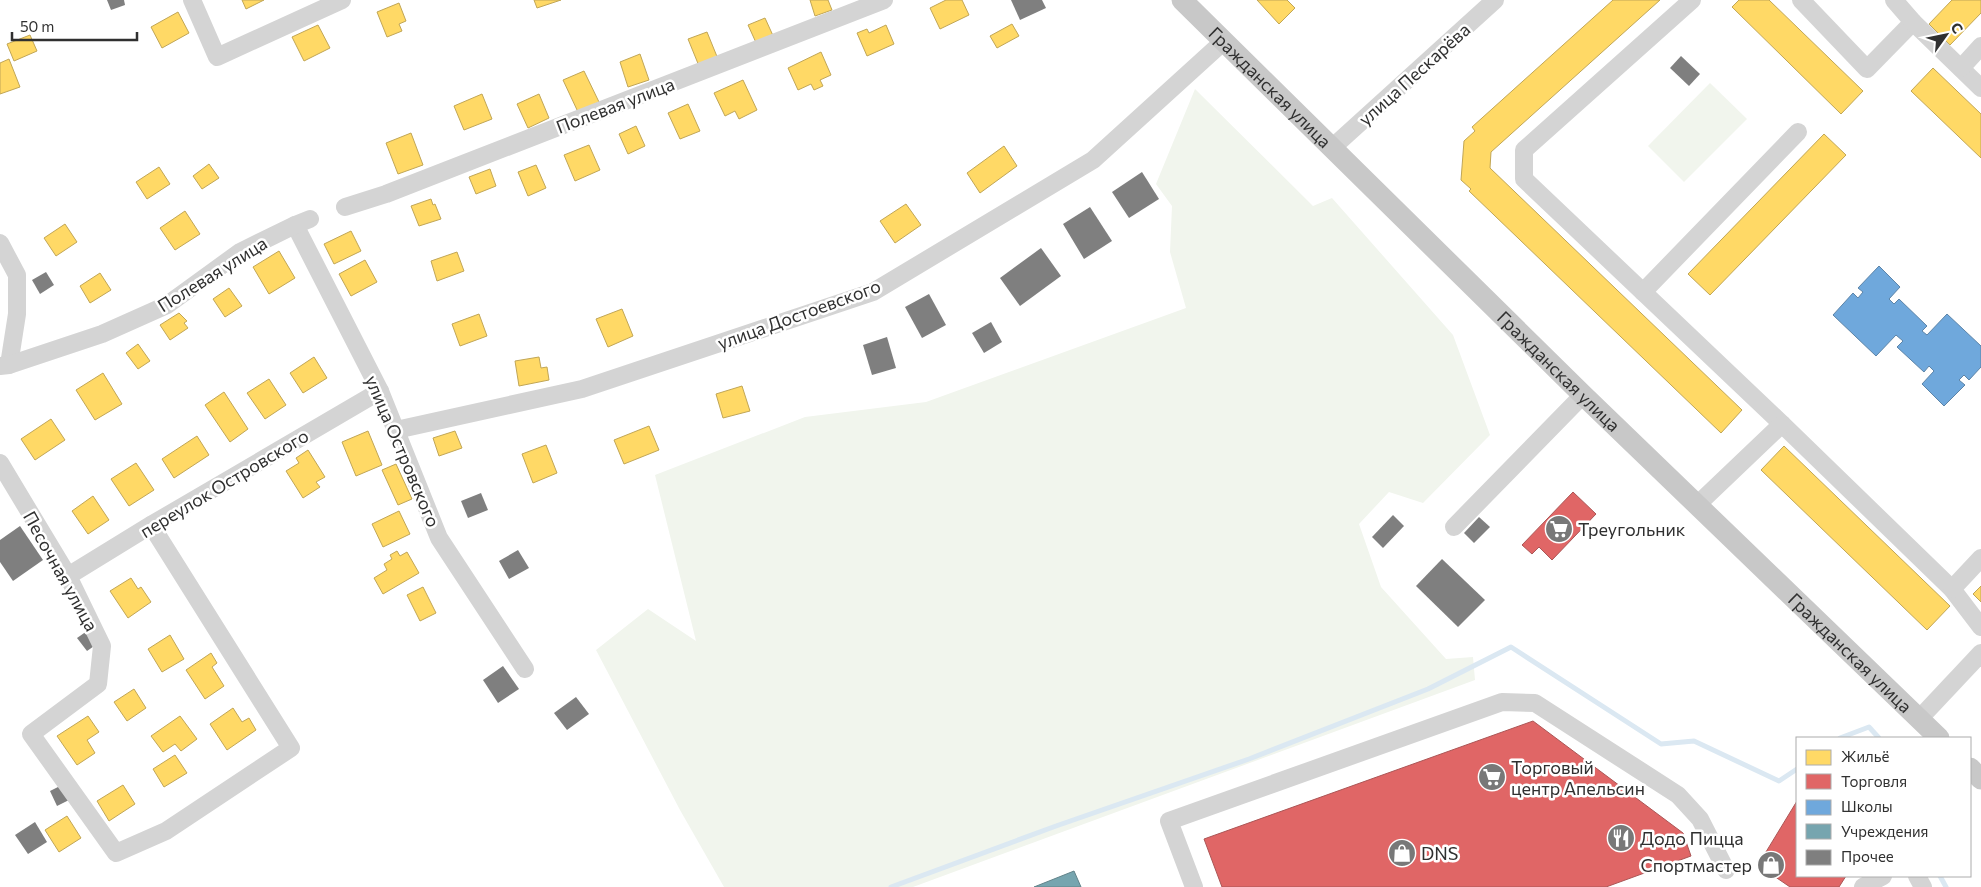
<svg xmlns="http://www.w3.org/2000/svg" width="1981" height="887" viewBox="0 0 1981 887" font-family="Commissioner,sans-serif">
<rect width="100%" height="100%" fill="#fff"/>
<g fill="#f1f5ed">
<polygon points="1710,83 1747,119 1684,182 1648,146"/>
<polygon points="1195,89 1313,206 1332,198 1453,335 1490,435 1423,503 1389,492 1359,524 1381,587 1446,659 1473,657 1475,680 913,887 724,887 680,810 596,650 648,609 696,641 655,475 805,417 926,402 1186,308 1170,252 1172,206 1156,184"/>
</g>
<g fill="#ffd966" stroke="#c1a656">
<polygon points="242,0 264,0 246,9"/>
<polygon points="534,0 561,0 537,8"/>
<polygon points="810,0 828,0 832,10 815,16"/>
<polygon points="946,0 962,0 969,15 940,29 930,8"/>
<polygon points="1257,0 1287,0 1295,8 1279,24"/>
<polygon points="1613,0 1660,0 1491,152 1490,168 1742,410 1721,433 1469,191 1471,189 1461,180 1464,141 1475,131 1472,127"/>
<polygon points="1739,0 1769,0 1863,91 1841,114 1732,7"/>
<polygon points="1952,0 1981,0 1981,13 1950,45 1929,24"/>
<polygon points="399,3 406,21 399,24 402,31 387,37 377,12"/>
<polygon points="178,12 189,33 162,48 151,27"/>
<polygon points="765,18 775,40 758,47 748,25"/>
<polygon points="1012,24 1019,36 997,48 990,36"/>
<polygon points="318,25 330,48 304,61 292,37"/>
<polygon points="886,25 894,44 867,56 857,33 867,29 869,33"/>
<polygon points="707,32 718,59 699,66 688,39"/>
<polygon points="30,35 37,51 14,61 7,44"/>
<polygon points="821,52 831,75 820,80 823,86 814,90 811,84 798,90 788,68"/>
<polygon points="640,54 649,80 628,87 620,62"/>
<polygon points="9,59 20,87 0,94 0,63"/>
<polygon points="1933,68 1981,114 1981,158 1911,91"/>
<polygon points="584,71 599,102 578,112 563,80"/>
<polygon points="743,80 757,110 739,119 735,111 725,116 714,93"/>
<polygon points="482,94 492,119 464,130 454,106"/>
<polygon points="539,94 549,118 528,128 517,104"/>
<polygon points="688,104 700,131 680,139 668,113"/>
<polygon points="636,126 645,146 628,154 619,134"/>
<polygon points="411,133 423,165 398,174 386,143"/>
<polygon points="1824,134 1846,155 1710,295 1688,274"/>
<polygon points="589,145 600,170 575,181 564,155"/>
<polygon points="1004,146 1017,166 980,193 967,173"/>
<polygon points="209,164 219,178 202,189 193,176"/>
<polygon points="536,165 546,188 528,196 518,172"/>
<polygon points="159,167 170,184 147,199 136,182"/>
<polygon points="490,169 496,186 476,194 469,177"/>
<polygon points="431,199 433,205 435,204 441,219 419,226 411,206"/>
<polygon points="906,204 921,225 895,243 880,221"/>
<polygon points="185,211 200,234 175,250 160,228"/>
<polygon points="65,224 77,242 56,256 44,238"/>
<polygon points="351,231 361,251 334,264 324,244"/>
<polygon points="279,251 295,278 269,294 253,267"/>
<polygon points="457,252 464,271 437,281 431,261"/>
<polygon points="365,260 377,282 351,296 339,274"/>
<polygon points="100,273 111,290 90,303 80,286"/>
<polygon points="229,288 242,306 225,317 213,299"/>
<polygon points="622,309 633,336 608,347 596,319"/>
<polygon points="179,313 187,321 184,323 188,328 170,340 160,325"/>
<polygon points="479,314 487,336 460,346 452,324"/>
<polygon points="138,344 150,361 138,369 126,353"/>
<polygon points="314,357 327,378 303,393 290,373"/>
<polygon points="539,357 541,368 547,367 549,380 519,386 515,361"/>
<polygon points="103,373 122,404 95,420 76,390"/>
<polygon points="269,379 286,405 265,419 247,393"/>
<polygon points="742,386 750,411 723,418 716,394"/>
<polygon points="224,392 248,429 230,442 205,405"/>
<polygon points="51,419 65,440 35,460 21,439"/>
<polygon points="649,426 659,450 624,464 614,440"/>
<polygon points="368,431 382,465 356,476 342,442"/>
<polygon points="455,431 462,448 439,456 433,438"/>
<polygon points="197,436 209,455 174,478 162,459"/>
<polygon points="546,445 557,473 533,483 522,454"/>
<polygon points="1784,446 1950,606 1927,630 1761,470"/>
<polygon points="308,450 325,477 316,482 320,487 303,498 286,471 299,463 296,458"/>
<polygon points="136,463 154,490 129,506 111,479"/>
<polygon points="396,464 412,499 398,505 382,470"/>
<polygon points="93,496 109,520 88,534 72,511"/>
<polygon points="399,511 410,534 383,547 372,524"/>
<polygon points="397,551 400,556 407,552 419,573 383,594 374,578 387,570 384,564 392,559 390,555"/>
<polygon points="131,578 138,589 141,587 151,602 128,618 110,591"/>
<polygon points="1981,586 1981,602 1973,594"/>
<polygon points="423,587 436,613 420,621 407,595"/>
<polygon points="170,635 184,659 162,672 148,649"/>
<polygon points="211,653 217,663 212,667 224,686 205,699 186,670"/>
<polygon points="134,689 146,708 127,721 114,702"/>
<polygon points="233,708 242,722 249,718 256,730 227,750 210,724"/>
<polygon points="88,716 99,732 87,740 95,753 77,765 57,736"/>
<polygon points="180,716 197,739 181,751 175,744 163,752 151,736"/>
<polygon points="175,755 187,773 164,787 153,769"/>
<polygon points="123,785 135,804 109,821 97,801"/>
<polygon points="67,816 81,838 59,852 45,830"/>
</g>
<g fill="#e06666" stroke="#ab5656">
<polygon points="1573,492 1596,514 1552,560 1539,547 1532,554 1522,545"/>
<polygon points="1533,721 1683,833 1691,856 1606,887 1222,887 1204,839"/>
<polygon points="1797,801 1797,876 1846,876 1839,887 1790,887 1758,865"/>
</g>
<polygon fill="#6fa8dc" stroke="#5c84a8" points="1879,266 1900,287 1889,299 1894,304 1899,299 1927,326 1922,331 1927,335 1947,314 1981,346 1981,367 1969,380 1964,375 1959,380 1965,385 1944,406 1922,384 1934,371 1929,366 1924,372 1897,347 1903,341 1896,335 1876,356 1833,315 1853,293 1858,298 1863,292 1858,288"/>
<polygon fill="#76a5af" stroke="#618289" points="1074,871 1081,887 1034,887"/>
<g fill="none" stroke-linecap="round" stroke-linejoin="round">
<g stroke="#dbe8f2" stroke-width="5">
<polyline points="1840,738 1869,727 1879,738"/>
<polyline points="1940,876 1946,887"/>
<polyline points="891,887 1056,826 1249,759 1428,689 1511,647 1661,744 1694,741 1779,781 1797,769"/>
</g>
</g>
<g fill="#7f7f7f">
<polygon points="107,0 124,0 125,5 111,10"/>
<polygon points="1011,0 1042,0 1046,8 1020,20"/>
<polygon points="1681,56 1700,74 1689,86 1670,68"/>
<polygon points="1142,172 1159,199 1129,218 1112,192"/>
<polygon points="1090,207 1112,241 1084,259 1063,224"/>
<polygon points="1041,248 1061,276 1020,306 1000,278"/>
<polygon points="46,272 54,285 40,294 32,280"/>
<polygon points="929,294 946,325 922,338 905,307"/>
<polygon points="991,322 1002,342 984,353 972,333"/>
<polygon points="887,337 896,368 872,375 863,345"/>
<polygon points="481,493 488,510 468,518 461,501"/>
<polygon points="1393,515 1404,526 1383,548 1372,537"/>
<polygon points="1479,517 1490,527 1474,543 1464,533"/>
<polygon points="20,526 43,560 13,581 0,562 0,540"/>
<polygon points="518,550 529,568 509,579 499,561"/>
<polygon points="1442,559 1485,600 1458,627 1416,586"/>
<polygon points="87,631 97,644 87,651 77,638"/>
<polygon points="503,666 519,689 498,703 483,680"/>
<polygon points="576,697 589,714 567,730 554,713"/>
<polygon points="62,785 69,800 57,806 50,791"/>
<polygon points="35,822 47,842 28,854 15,835"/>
</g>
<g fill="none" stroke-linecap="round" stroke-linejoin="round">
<g stroke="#d4d4d4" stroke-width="18">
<polyline points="192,0 217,57 342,0"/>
<polyline points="1692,0 1524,150 1524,179 1782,424 1952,589 1981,627"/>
<polyline points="1801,0 1867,69 1913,22"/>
<polyline points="1894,0 1913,22 1981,88"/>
<polyline points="1961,68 1981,46"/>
<polyline points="1333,147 1495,0"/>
<polyline points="345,207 386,194 884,0"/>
<polyline points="295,225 380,391 439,538 525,669"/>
<polyline points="0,243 17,275 17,314 9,365"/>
<polyline points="1643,292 1798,132"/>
<polyline points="0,366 9,365 102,334 167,305 240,252 295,225 310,219"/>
<polyline points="396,430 582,389 873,292 1093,160 1224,41"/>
<polyline points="0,463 68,576 102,646 98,684 31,734 116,853 166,831 291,748 151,525"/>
<polyline points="1697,505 1782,424"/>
<polyline points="1454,527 1583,395"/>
<polyline points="68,576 151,525 380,391"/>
<polyline points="1952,589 1981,558"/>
<polyline points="1919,719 1981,653"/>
<polyline points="1917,876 1923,887"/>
<polyline points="1194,887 1169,821 1502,702 1535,703 1678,795 1700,819 1726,870"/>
<polyline points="1863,887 1883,876"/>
</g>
<g stroke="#c8c8c8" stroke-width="21">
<path id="s1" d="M 1182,0 L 1583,395 L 1939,738"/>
<polyline points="1970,768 1981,779"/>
</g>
</g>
<defs>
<g id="supermarket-disc" transform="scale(1.4375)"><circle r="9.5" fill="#787878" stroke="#fff"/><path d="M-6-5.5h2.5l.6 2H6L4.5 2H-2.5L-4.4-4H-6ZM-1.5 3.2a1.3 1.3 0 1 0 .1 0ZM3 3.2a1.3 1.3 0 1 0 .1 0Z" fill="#fff"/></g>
<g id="restaurant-disc" transform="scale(1.4375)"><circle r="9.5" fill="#787878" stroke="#fff"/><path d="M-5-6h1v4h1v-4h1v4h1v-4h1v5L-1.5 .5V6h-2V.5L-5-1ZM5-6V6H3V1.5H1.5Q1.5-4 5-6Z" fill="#fff"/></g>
<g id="shop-disc" transform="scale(1.4375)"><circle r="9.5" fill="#787878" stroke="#fff"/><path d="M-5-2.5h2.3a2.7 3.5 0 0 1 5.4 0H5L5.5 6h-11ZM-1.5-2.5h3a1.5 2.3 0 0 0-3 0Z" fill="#fff"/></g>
</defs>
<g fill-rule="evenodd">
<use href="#supermarket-disc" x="1559" y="529"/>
<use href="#supermarket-disc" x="1492" y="777"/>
<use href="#restaurant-disc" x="1621" y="838"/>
<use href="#shop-disc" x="1402" y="853"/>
<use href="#shop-disc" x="1771" y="865"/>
</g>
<g text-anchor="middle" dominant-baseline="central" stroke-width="5" stroke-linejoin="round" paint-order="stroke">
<g font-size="18" fill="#303030" stroke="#fff">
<text transform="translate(1414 74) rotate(-42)">улица Пескарёва</text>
<text stroke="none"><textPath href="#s1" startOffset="124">Гражданская улица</textPath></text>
<text transform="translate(615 105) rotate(-21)">Полевая улица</text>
<text transform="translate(212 274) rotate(-32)">Полевая улица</text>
<text transform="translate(799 314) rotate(-20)">улица Достоевского</text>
<text stroke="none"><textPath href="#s1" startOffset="529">Гражданская улица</textPath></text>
<text transform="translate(403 451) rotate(67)">улица Островского</text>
<text transform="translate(224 483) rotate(-31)">переулок Островского</text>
<text transform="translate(61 571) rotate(61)">Песочная улица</text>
<text stroke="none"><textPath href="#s1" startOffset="934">Гражданская улица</textPath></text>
</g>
<g font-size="18" fill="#303030" stroke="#fff" text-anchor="start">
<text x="1578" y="529">Треугольник</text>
<text x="1511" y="767">Торговый<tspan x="1511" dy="21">центр Апельсин</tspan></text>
<text x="1640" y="838">Додо Пицца</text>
<text x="1421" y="853">DNS</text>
<text x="1752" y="865" text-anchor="end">Спортмастер</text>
</g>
</g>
<rect x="1796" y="737" width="175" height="140" fill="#ffffff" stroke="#acacac"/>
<rect x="1806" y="750" width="25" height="15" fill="#ffd966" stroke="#acacac"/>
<text x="1841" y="762" font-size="15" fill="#303030">Жильё</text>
<rect x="1806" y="774" width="25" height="15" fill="#e06666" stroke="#acacac"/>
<text x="1841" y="787" font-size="15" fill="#303030">Торговля</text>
<rect x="1806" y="800" width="25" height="15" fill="#6fa8dc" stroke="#acacac"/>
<text x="1841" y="812" font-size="15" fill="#303030">Школы</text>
<rect x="1806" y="824" width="25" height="15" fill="#76a5af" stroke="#acacac"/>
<text x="1841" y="837" font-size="15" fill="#303030">Учреждения</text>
<rect x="1806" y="850" width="25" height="15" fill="#7f7f7f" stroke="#acacac"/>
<text x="1841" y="862" font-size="15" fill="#303030">Прочее</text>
<g transform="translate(1946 35) rotate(57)" stroke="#ffffff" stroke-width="4" paint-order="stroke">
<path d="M0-4L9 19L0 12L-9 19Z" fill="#303030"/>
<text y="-8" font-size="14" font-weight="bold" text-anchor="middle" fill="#303030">С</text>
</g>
<path d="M12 32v8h125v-8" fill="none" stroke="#303030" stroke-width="2.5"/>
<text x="20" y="32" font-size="15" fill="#303030" stroke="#ffffff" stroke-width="4" paint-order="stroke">50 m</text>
</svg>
